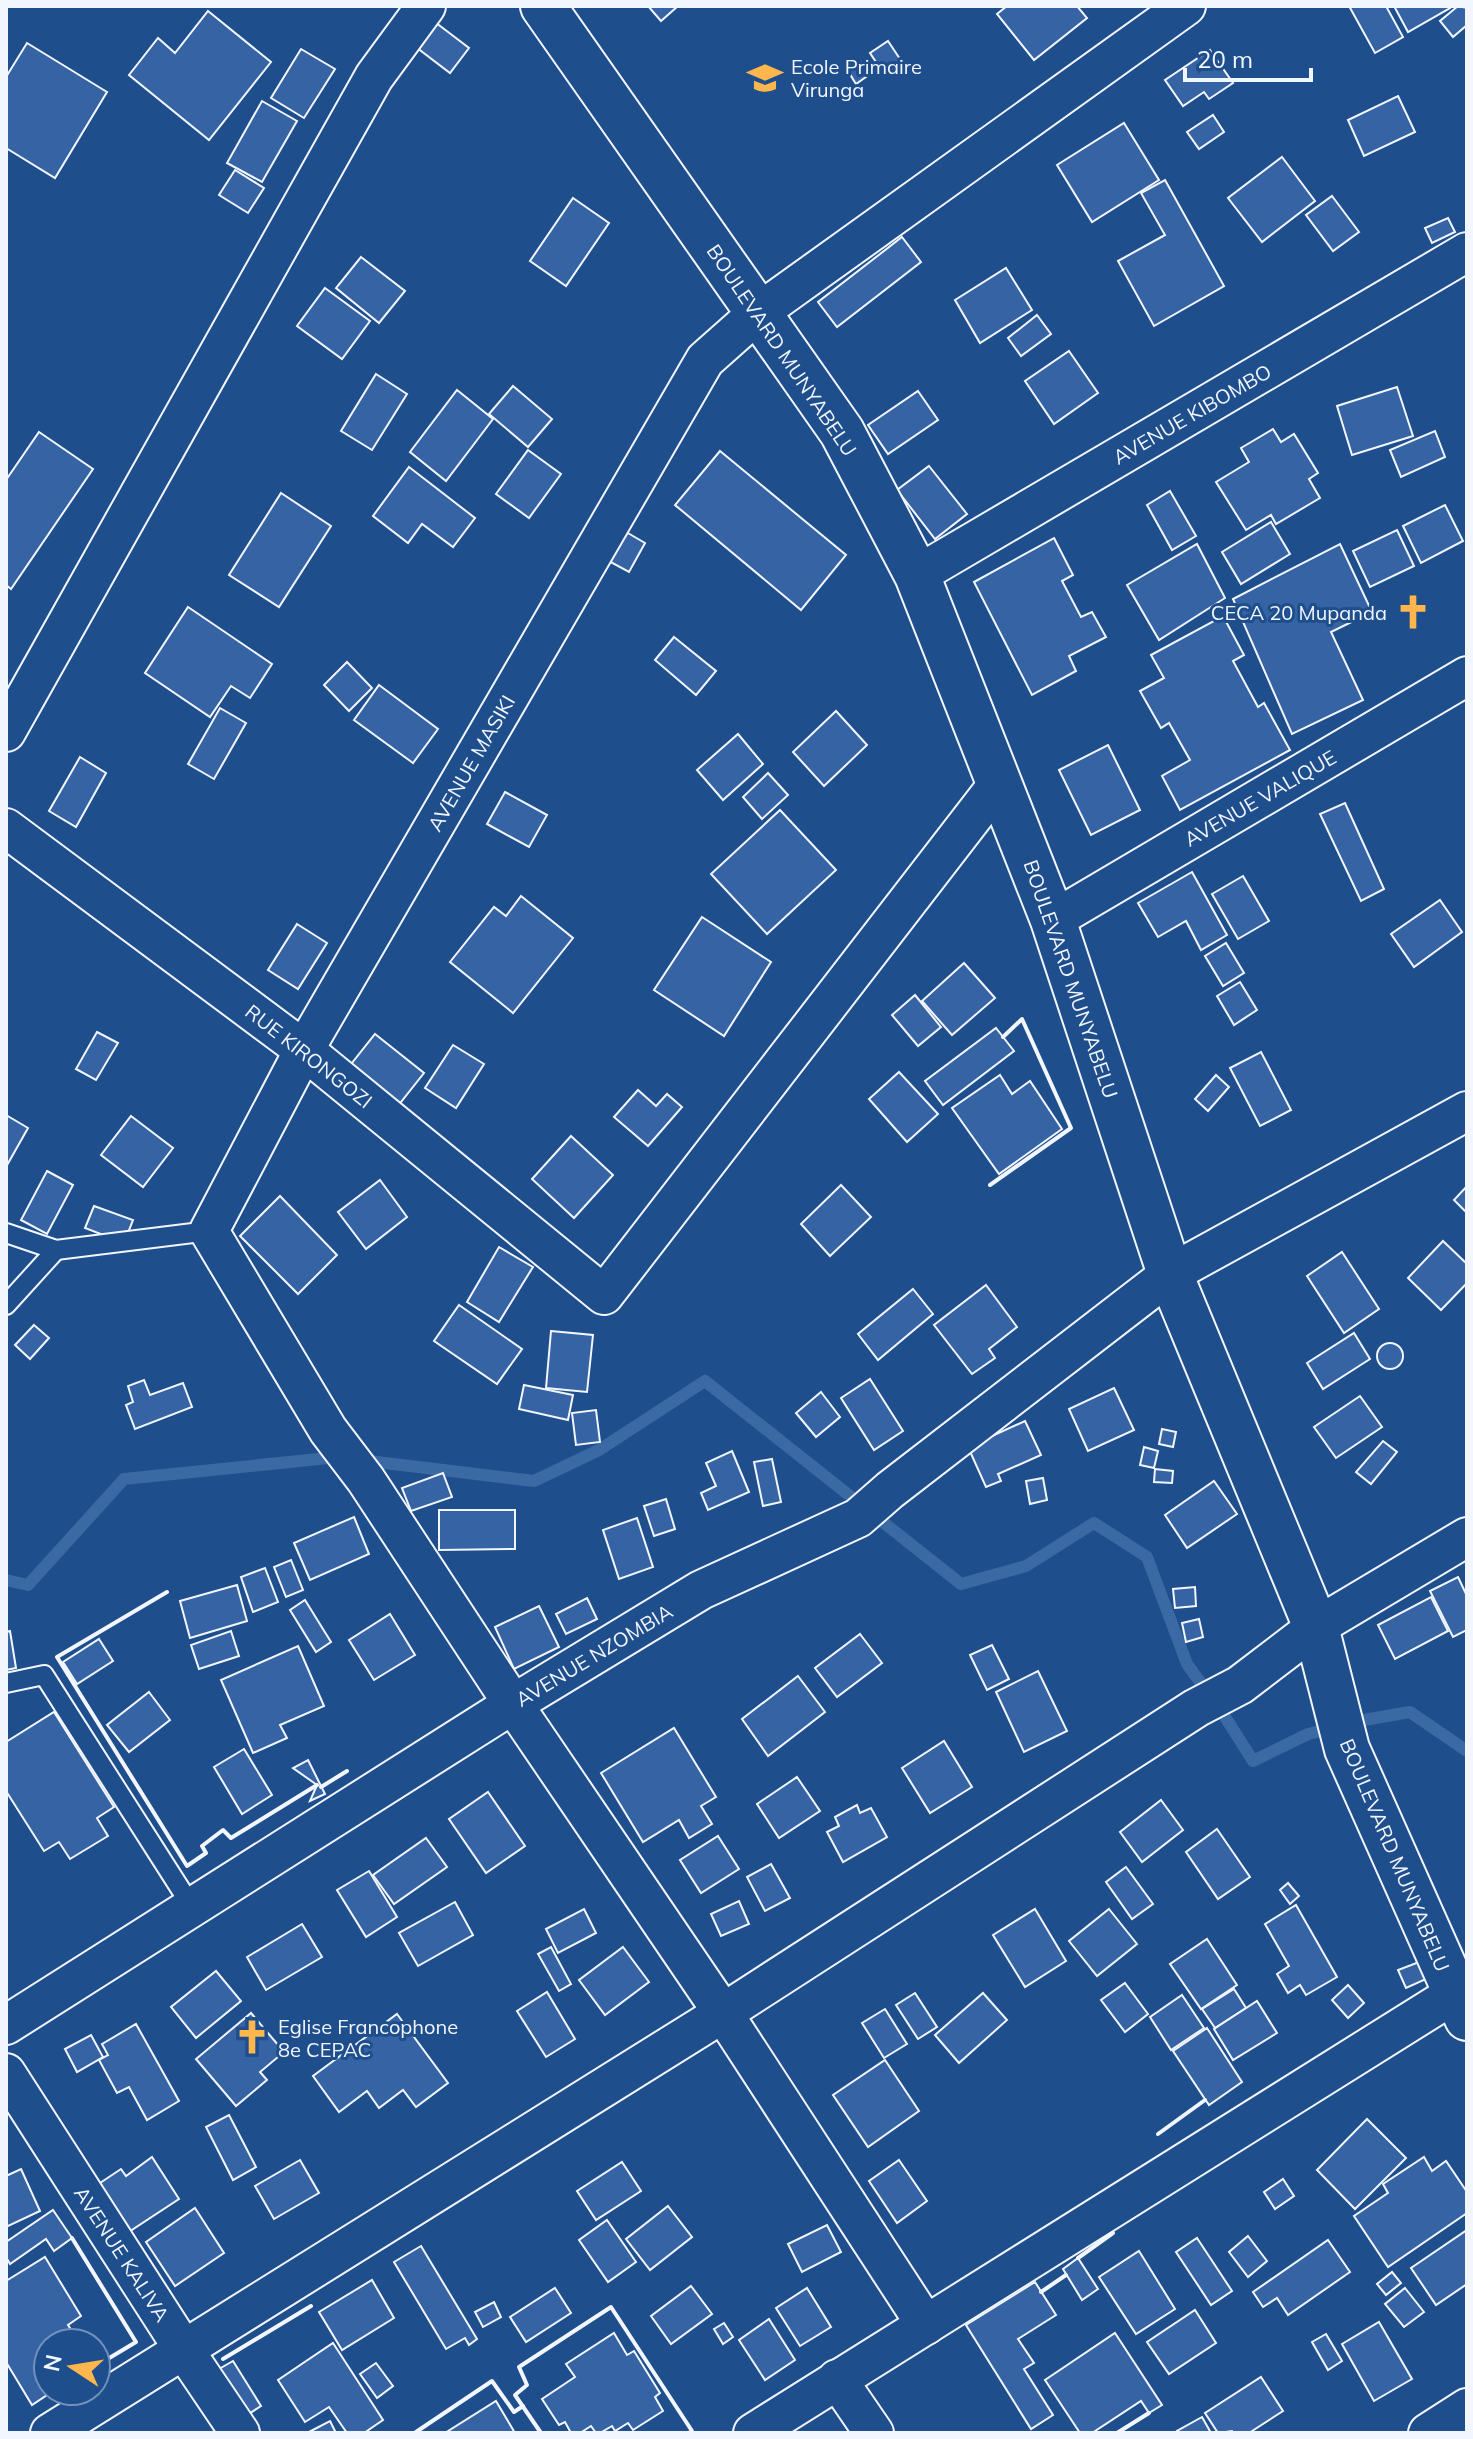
<svg xmlns="http://www.w3.org/2000/svg" width="1473" height="2439" viewBox="0 0 1473 2439" font-family="Mulish,sans-serif">
<rect width="100%" height="100%" fill="#1f4e8c"/>
<g fill="none" stroke-linecap="round" stroke-linejoin="round">
<g stroke="#3b69a3" stroke-width="12">
<polyline points="360,1460 534,1481 599,1450 705,1381 961,1584 1026,1566 1094,1523 1147,1557 1187,1664 1222,1712 1253,1761 1308,1734 1364,1720 1410,1712 1467,1751"/>
<polyline points="6,1580 28,1585 124,1479 338,1457"/>
</g>
</g>
<g fill="#3563a3" stroke="#f2f6ff" stroke-width="2">
<polygon points="648,6 678,6 661,21"/>
<polygon points="1007,6 1077,6 1087,18 1034,60 997,14"/>
<polygon points="1349,6 1386,6 1403,37 1375,53"/>
<polygon points="1394,6 1449,6 1450,8 1408,32"/>
<polygon points="1458,6 1467,8 1467,25 1453,37 1440,21"/>
<polygon points="208,11 271,62 209,140 129,75 158,38 175,53"/>
<polygon points="431,19 469,48 450,73 412,44"/>
<polygon points="888,41 902,62 884,74 870,53"/>
<polygon points="27,43 107,92 55,178 6,148 6,77"/>
<polygon points="301,49 335,69 304,118 271,98"/>
<polygon points="1210,50 1233,83 1209,99 1204,92 1183,106 1165,80"/>
<polygon points="861,62 870,74 856,84 848,71"/>
<polygon points="1398,96 1415,132 1364,156 1348,120"/>
<polygon points="262,101 297,121 262,182 227,163"/>
<polygon points="1213,115 1224,132 1199,149 1187,132"/>
<polygon points="1124,123 1159,180 1092,222 1057,165"/>
<polygon points="1282,157 1315,201 1262,242 1228,198"/>
<polygon points="235,170 264,188 248,213 219,195"/>
<polygon points="1165,180 1224,286 1154,326 1118,261 1165,235 1141,193"/>
<polygon points="1332,196 1359,232 1333,251 1306,215"/>
<polygon points="573,198 609,223 566,286 530,261"/>
<polygon points="1448,218 1455,232 1432,243 1425,228"/>
<polygon points="902,237 921,262 837,327 818,302"/>
<polygon points="361,257 405,291 379,323 336,288"/>
<polygon points="1006,268 1032,310 980,343 955,300"/>
<polygon points="325,288 370,321 342,359 297,326"/>
<polygon points="1037,315 1051,334 1021,356 1008,338"/>
<polygon points="1069,351 1098,393 1054,424 1025,381"/>
<polygon points="376,374 407,394 372,450 341,431"/>
<polygon points="513,386 552,419 528,447 489,414"/>
<polygon points="1397,387 1413,436 1352,455 1337,406"/>
<polygon points="457,390 493,419 446,481 410,452"/>
<polygon points="918,391 938,420 888,454 868,425"/>
<polygon points="1273,429 1281,442 1294,434 1318,473 1309,479 1320,498 1276,524 1271,515 1246,530 1216,482 1249,462 1241,448"/>
<polygon points="1435,431 1445,457 1401,477 1390,450"/>
<polygon points="39,432 93,469 11,589 6,585 6,480"/>
<polygon points="528,450 561,474 529,518 496,494"/>
<polygon points="720,451 846,555 801,610 675,505"/>
<polygon points="929,466 967,514 935,539 897,490"/>
<polygon points="409,467 475,518 453,547 422,524 408,543 373,516"/>
<polygon points="1170,491 1196,536 1172,550 1147,505"/>
<polygon points="281,493 331,526 279,607 229,575"/>
<polygon points="1445,505 1463,541 1421,563 1403,526"/>
<polygon points="1271,522 1290,554 1241,584 1222,552"/>
<polygon points="621,529 645,543 629,572 605,559"/>
<polygon points="1397,530 1414,566 1370,587 1353,551"/>
<polygon points="1054,538 1073,575 1062,581 1081,617 1092,612 1106,637 1069,656 1076,671 1032,695 974,582"/>
<polygon points="1197,544 1225,598 1159,640 1127,585"/>
<polygon points="1340,544 1372,612 1331,632 1363,700 1292,734 1233,599"/>
<polygon points="188,607 272,664 250,698 231,686 210,717 145,673"/>
<polygon points="1223,616 1244,655 1233,661 1258,707 1264,703 1290,750 1180,810 1162,776 1190,760 1169,723 1161,728 1140,691 1164,678 1151,655"/>
<polygon points="674,637 716,671 696,695 655,660"/>
<polygon points="347,662 372,688 349,711 324,685"/>
<polygon points="379,685 438,729 413,763 354,720"/>
<polygon points="220,708 246,723 214,779 188,764"/>
<polygon points="836,711 867,745 824,786 793,752"/>
<polygon points="738,734 763,764 723,800 697,770"/>
<polygon points="1108,745 1140,810 1091,835 1059,770"/>
<polygon points="80,757 106,773 76,827 49,811"/>
<polygon points="768,773 788,795 762,819 743,797"/>
<polygon points="505,792 547,815 529,847 487,824"/>
<polygon points="1345,803 1384,889 1361,901 1320,814"/>
<polygon points="780,810 836,870 767,934 711,874"/>
<polygon points="1192,872 1227,935 1201,950 1186,921 1158,937 1138,903"/>
<polygon points="1243,876 1269,921 1238,939 1212,894"/>
<polygon points="521,896 573,938 513,1013 450,962 494,907 506,916"/>
<polygon points="1440,900 1462,932 1414,967 1391,934"/>
<polygon points="702,917 771,962 724,1036 654,990"/>
<polygon points="297,924 327,943 298,989 268,970"/>
<polygon points="1226,943 1244,973 1223,986 1205,956"/>
<polygon points="964,963 995,998 952,1035 922,1001"/>
<polygon points="1240,982 1257,1010 1234,1025 1217,996"/>
<polygon points="915,995 941,1027 918,1046 892,1015"/>
<polygon points="996,1028 1014,1051 943,1105 925,1081"/>
<polygon points="97,1032 118,1043 96,1080 76,1069"/>
<polygon points="375,1034 424,1073 393,1112 344,1073"/>
<polygon points="453,1045 484,1064 456,1108 425,1088"/>
<polygon points="1261,1052 1291,1110 1260,1126 1230,1068"/>
<polygon points="899,1072 938,1114 907,1142 869,1099"/>
<polygon points="1000,1075 1012,1094 1030,1081 1062,1129 999,1174 952,1108"/>
<polygon points="1216,1075 1229,1087 1208,1111 1195,1099"/>
<polygon points="638,1090 656,1106 667,1094 682,1107 648,1146 614,1117"/>
<polygon points="6,1115 28,1128 6,1167"/>
<polygon points="131,1116 173,1148 143,1187 101,1155"/>
<polygon points="571,1136 613,1175 574,1218 532,1179"/>
<polygon points="47,1171 73,1185 47,1234 21,1220"/>
<polygon points="380,1180 407,1217 366,1249 338,1212"/>
<polygon points="841,1185 871,1217 830,1256 801,1224"/>
<polygon points="1467,1186 1467,1213 1454,1200"/>
<polygon points="280,1196 337,1255 298,1294 240,1236"/>
<polygon points="94,1206 133,1220 124,1243 85,1228"/>
<polygon points="1443,1241 1467,1264 1467,1283 1441,1310 1408,1278"/>
<polygon points="499,1247 533,1267 499,1322 467,1302"/>
<polygon points="1342,1252 1379,1309 1344,1333 1307,1276"/>
<polygon points="986,1285 1017,1327 989,1349 995,1358 972,1374 934,1325"/>
<polygon points="913,1289 933,1314 878,1360 858,1334"/>
<polygon points="459,1305 522,1349 497,1384 434,1341"/>
<polygon points="34,1325 49,1338 30,1359 15,1345"/>
<polygon points="551,1331 593,1335 587,1392 546,1388"/>
<polygon points="1354,1333 1370,1359 1323,1389 1307,1363"/>
<circle cx="1390" cy="1356" r="13"/>
<polygon points="870,1379 903,1431 874,1450 841,1398"/>
<polygon points="144,1380 150,1395 183,1383 192,1407 135,1429 126,1405 133,1402 128,1386"/>
<polygon points="524,1385 573,1395 568,1420 519,1409"/>
<polygon points="1114,1388 1134,1430 1088,1451 1069,1409"/>
<polygon points="821,1392 840,1417 816,1437 796,1413"/>
<polygon points="1360,1396 1382,1427 1336,1458 1314,1427"/>
<polygon points="596,1410 600,1442 576,1445 572,1413"/>
<polygon points="1025,1421 1041,1455 998,1474 1001,1481 986,1487 968,1447"/>
<polygon points="1162,1429 1176,1432 1173,1447 1159,1444"/>
<polygon points="1383,1441 1397,1452 1371,1484 1356,1472"/>
<polygon points="1144,1447 1158,1451 1154,1468 1140,1465"/>
<polygon points="732,1451 749,1492 708,1510 701,1493 716,1486 706,1463"/>
<polygon points="772,1459 781,1502 763,1506 754,1462"/>
<polygon points="1155,1469 1173,1471 1172,1483 1154,1482"/>
<polygon points="443,1473 452,1497 411,1511 402,1488"/>
<polygon points="1043,1478 1047,1500 1030,1504 1026,1481"/>
<polygon points="1214,1481 1237,1514 1187,1548 1165,1515"/>
<polygon points="666,1499 675,1529 654,1536 644,1506"/>
<polygon points="439,1510 515,1510 515,1549 439,1550"/>
<polygon points="354,1517 369,1554 310,1580 294,1543"/>
<polygon points="637,1518 653,1567 619,1579 603,1530"/>
<polygon points="291,1560 303,1590 286,1597 274,1567"/>
<polygon points="265,1568 278,1602 253,1612 241,1577"/>
<polygon points="1458,1577 1467,1596 1467,1630 1453,1637 1430,1591"/>
<polygon points="237,1585 247,1621 190,1638 180,1601"/>
<polygon points="1195,1587 1196,1606 1175,1608 1173,1589"/>
<polygon points="1431,1597 1448,1631 1395,1659 1378,1625"/>
<polygon points="587,1598 597,1619 566,1634 556,1614"/>
<polygon points="305,1600 331,1642 316,1652 290,1610"/>
<polygon points="539,1606 559,1647 514,1669 495,1627"/>
<polygon points="390,1614 415,1655 374,1680 349,1640"/>
<polygon points="1199,1619 1203,1637 1186,1642 1182,1623"/>
<polygon points="10,1631 16,1668 6,1670 6,1632"/>
<polygon points="231,1631 239,1656 199,1669 191,1645"/>
<polygon points="860,1634 882,1663 837,1697 815,1668"/>
<polygon points="99,1639 113,1661 77,1684 63,1662"/>
<polygon points="992,1645 1009,1679 987,1690 970,1655"/>
<polygon points="298,1646 324,1706 280,1725 287,1738 253,1753 221,1680"/>
<polygon points="1038,1671 1067,1731 1024,1752 996,1692"/>
<polygon points="798,1676 825,1712 768,1756 742,1719"/>
<polygon points="149,1692 170,1720 129,1752 107,1725"/>
<polygon points="54,1712 114,1807 97,1818 108,1836 70,1859 59,1842 44,1851 6,1791 6,1742"/>
<polygon points="674,1728 716,1797 701,1806 712,1824 689,1838 679,1820 643,1842 601,1773"/>
<polygon points="944,1741 972,1787 930,1813 902,1768"/>
<polygon points="244,1749 272,1795 242,1814 214,1767"/>
<polygon points="308,1760 325,1794 310,1801 317,1785 293,1768"/>
<polygon points="797,1777 820,1811 779,1838 757,1804"/>
<polygon points="488,1792 525,1846 486,1873 449,1819"/>
<polygon points="1161,1800 1183,1830 1142,1862 1120,1832"/>
<polygon points="857,1805 860,1813 871,1808 887,1837 843,1862 827,1832 839,1826 835,1817"/>
<polygon points="1217,1829 1250,1877 1218,1899 1186,1852"/>
<polygon points="718,1836 739,1869 701,1893 680,1860"/>
<polygon points="426,1838 447,1867 394,1904 373,1875"/>
<polygon points="771,1864 790,1898 765,1911 747,1877"/>
<polygon points="1126,1867 1153,1904 1132,1919 1106,1882"/>
<polygon points="369,1871 397,1917 366,1937 337,1890"/>
<polygon points="1288,1883 1299,1896 1290,1904 1280,1890"/>
<polygon points="739,1901 749,1924 721,1936 711,1914"/>
<polygon points="455,1902 473,1935 418,1966 399,1933"/>
<polygon points="1296,1905 1337,1977 1306,1995 1300,1985 1288,1993 1277,1974 1289,1966 1265,1924"/>
<polygon points="584,1909 596,1933 558,1953 546,1929"/>
<polygon points="1035,1909 1066,1961 1025,1987 993,1935"/>
<polygon points="1109,1909 1137,1944 1097,1976 1069,1941"/>
<polygon points="302,1924 322,1957 266,1990 247,1957"/>
<polygon points="1207,1939 1237,1985 1201,2009 1170,1964"/>
<polygon points="551,1947 571,1984 559,1991 538,1954"/>
<polygon points="623,1947 649,1982 605,2015 579,1980"/>
<polygon points="1419,1962 1426,1979 1406,1988 1398,1970"/>
<polygon points="216,1971 241,2001 196,2038 171,2007"/>
<polygon points="1125,1983 1148,2014 1125,2032 1101,2000"/>
<polygon points="1348,1985 1364,2003 1348,2018 1332,2000"/>
<polygon points="1234,1989 1246,2008 1215,2028 1202,2009"/>
<polygon points="547,1992 575,2039 546,2057 517,2011"/>
<polygon points="915,1993 937,2027 918,2039 896,2005"/>
<polygon points="983,1993 1007,2020 959,2063 935,2035"/>
<polygon points="1182,1995 1204,2028 1171,2050 1150,2017"/>
<polygon points="1257,2001 1277,2033 1233,2060 1214,2029"/>
<polygon points="885,2009 907,2044 884,2058 862,2023"/>
<polygon points="251,2013 284,2052 260,2072 267,2080 236,2106 196,2059"/>
<polygon points="397,2014 448,2083 416,2107 403,2090 379,2108 367,2091 339,2112 313,2076"/>
<polygon points="136,2024 179,2101 147,2120 129,2087 117,2093 99,2060 108,2055 102,2044"/>
<polygon points="1207,2028 1242,2082 1209,2105 1173,2051"/>
<polygon points="91,2035 103,2057 77,2072 65,2049"/>
<polygon points="885,2060 919,2111 868,2147 833,2095"/>
<polygon points="229,2115 256,2167 233,2180 206,2127"/>
<polygon points="1367,2119 1406,2158 1355,2209 1317,2170"/>
<polygon points="152,2157 179,2199 121,2237 91,2189 121,2169 126,2176"/>
<polygon points="1424,2157 1432,2171 1446,2161 1467,2192 1467,2213 1388,2267 1354,2216 1388,2193 1383,2184"/>
<polygon points="300,2160 319,2193 274,2219 255,2186"/>
<polygon points="899,2160 927,2201 897,2223 869,2181"/>
<polygon points="622,2162 641,2191 596,2220 577,2191"/>
<polygon points="21,2169 40,2211 6,2227 6,2176"/>
<polygon points="1283,2179 1294,2196 1275,2209 1264,2192"/>
<polygon points="668,2206 692,2237 650,2270 626,2239"/>
<polygon points="195,2208 224,2253 175,2286 146,2242"/>
<polygon points="53,2210 72,2238 54,2251 46,2239 10,2264 6,2257 6,2242"/>
<polygon points="607,2220 636,2262 608,2282 579,2240"/>
<polygon points="827,2225 841,2252 802,2272 788,2244"/>
<polygon points="1467,2230 1467,2284 1436,2305 1411,2268"/>
<polygon points="1248,2236 1267,2261 1248,2277 1229,2252"/>
<polygon points="1197,2238 1232,2291 1211,2305 1176,2252"/>
<polygon points="1328,2240 1350,2272 1288,2315 1277,2298 1263,2307 1253,2292"/>
<polygon points="421,2246 477,2339 469,2345 465,2338 446,2349 394,2262"/>
<polygon points="1139,2251 1175,2309 1136,2334 1099,2277"/>
<polygon points="45,2257 81,2316 68,2325 80,2343 48,2343 48,2363 40,2368 48,2382 48,2391 53,2391 32,2405 6,2362 6,2281"/>
<polygon points="1078,2258 1098,2289 1082,2300 1063,2269"/>
<polygon points="1392,2272 1401,2283 1386,2295 1377,2284"/>
<polygon points="372,2280 394,2318 342,2350 319,2312"/>
<polygon points="1035,2282 1056,2315 1018,2339 1034,2363 1024,2369 1053,2415 1031,2429 966,2325"/>
<polygon points="691,2286 712,2314 671,2344 651,2316"/>
<polygon points="555,2288 571,2313 526,2342 510,2317"/>
<polygon points="807,2288 831,2327 800,2346 776,2308"/>
<polygon points="1405,2288 1424,2312 1404,2327 1385,2304"/>
<polygon points="494,2302 501,2317 483,2327 475,2312"/>
<polygon points="1195,2310 1216,2343 1169,2374 1147,2342"/>
<polygon points="769,2319 795,2360 765,2380 739,2340"/>
<polygon points="1379,2322 1412,2379 1374,2401 1342,2344"/>
<polygon points="724,2323 733,2337 723,2344 714,2329"/>
<polygon points="614,2333 627,2355 634,2351 660,2393 655,2397 663,2411 633,2430 628,2423 615,2431 612,2426 600,2433 596,2433 591,2426 580,2433 571,2433 565,2422 559,2425 542,2399 575,2377 566,2364"/>
<polygon points="1115,2333 1162,2405 1149,2413 1141,2401 1092,2433 1080,2433 1045,2380"/>
<polygon points="1326,2334 1342,2361 1328,2370 1312,2342"/>
<polygon points="333,2343 383,2420 364,2433 347,2433 329,2407 305,2422 278,2380"/>
<polygon points="233,2361 261,2406 241,2419 212,2373"/>
<polygon points="376,2363 393,2386 377,2398 360,2374"/>
<polygon points="1261,2377 1283,2411 1249,2433 1233,2433 1232,2431 1218,2433 1205,2413"/>
<polygon points="496,2401 515,2433 445,2433"/>
<polygon points="1202,2417 1211,2433 1178,2433 1177,2431"/>
<polygon points="330,2421 336,2433 307,2433"/>
</g>
<g fill="none" stroke-linecap="round" stroke-linejoin="round">
<g stroke="#f2f6ff" stroke-width="22">
<g id="lane">
<polyline points="6,1233 56,1250 209,1231"/>
<polyline points="6,1305 56,1250"/>
<polyline points="6,1683 44,1675 192,1907"/>
</g>
</g>
<g stroke="#f2f6ff" stroke-width="42">
<g id="street">
<polyline points="917,575 1467,252"/>
<polyline points="6,732 374,77 426,6"/>
<polyline points="6,828 304,1050 604,1295 999,783"/>
<polyline points="1053,920 1467,676"/>
<polyline points="6,2025 513,1704 701,1590 858,1518 890,1490 1170,1274 1467,1111"/>
<polyline points="6,2073 184,2350 240,2433"/>
<polyline points="926,2325 723,2013 513,1704 366,1480 328,1430 209,1231 304,1050 705,360 758,313 1186,6"/>
<polyline points="837,2379 874,2433"/>
<polyline points="50,2433 723,2013 1196,1708 1240,1685 1316,1627 1467,1537"/>
<polyline points="753,2433 1467,1986"/>
<polyline points="1428,2433 1467,2408"/>
</g>
</g>
<g stroke="#f2f6ff" stroke-width="48">
<polyline id="secondary" points="543,6 842,432 917,575 1053,920 1170,1274 1316,1627 1347,1749 1467,2018"/>
</g>
<use href="#lane" stroke="#1f4e8c" stroke-width="18"/>
<use href="#street" stroke="#1f4e8c" stroke-width="38"/>
<use href="#secondary" stroke="#1f4e8c" stroke-width="44"/>
<g stroke="#f2f6ff" stroke-width="4">
<polyline points="990,1185 1071,1128 1022,1019 1003,1037"/>
<polyline points="167,1592 57,1657 187,1866 206,1853 202,1846 223,1830 231,1838 317,1785"/>
<polyline points="321,1787 347,1771"/>
<polyline points="1158,2134 1205,2100"/>
<polyline points="72,2238 136,2342 96,2366"/>
<polyline points="1078,2258 1113,2233"/>
<polyline points="1041,2292 1066,2275"/>
<polyline points="223,2359 311,2306"/>
<polyline points="416,2432 492,2381 514,2412 523,2406"/>
<polyline points="541,2433 515,2395 527,2385 519,2367 611,2307 692,2431 689,2433"/>
<polyline points="1117,2433 1149,2413"/>
</g>
</g>
<defs>
<g id="school-bare" transform="scale(2.76)"><path d="M0-5L7-2L0 1L-7-2ZM-4 1L0 2.5L4 1V4Q0 6-4 4Z" fill="#ffb74d" stroke="#1f4e8c" stroke-width="2.5" paint-order="stroke"/></g>
<g id="church-bare" transform="scale(2.76)"><path d="M-1.2-6h2.4v3.5h3.3v2.4h-3.3V6h-2.4V-.1h-3.3v-2.4h3.3Z" fill="#ffb74d" stroke="#1f4e8c" stroke-width="2.5" paint-order="stroke"/></g>
</defs>
<g fill-rule="evenodd">
<use href="#school-bare" x="765" y="78"/>
<use href="#church-bare" x="1413" y="612"/>
<use href="#church-bare" x="252" y="2037"/>
</g>
<g text-anchor="middle" dominant-baseline="central" stroke-width="6" stroke-linejoin="round" paint-order="stroke">
<g font-size="20" fill="#f2f6ff" stroke="#1f4e8c" text-anchor="start">
<text x="791" y="66">Ecole Primaire<tspan x="791" dy="23">Virunga</tspan></text>
<text x="1387" y="612" text-anchor="end">CECA 20 Mupanda</text>
<text x="278" y="2026">Eglise Francophone<tspan x="278" dy="23">8e CEPAC</tspan></text>
</g>
<g font-size="20" fill="#f2f6ff" stroke="#1f4e8c">
<text transform="translate(782 350) rotate(56)">BOULEVARD MUNYABELU</text>
<text transform="translate(1192 414) rotate(-30)">AVENUE KIBOMBO</text>
<text transform="translate(471 763) rotate(-60)">AVENUE MASIKI</text>
<text transform="translate(1260 798) rotate(-30)">AVENUE VALIQUE</text>
<text transform="translate(1071 979) rotate(71)">BOULEVARD MUNYABELU</text>
<text transform="translate(309 1056) rotate(38)">RUE KIRONGOZI</text>
<text transform="translate(594 1655) rotate(-31)">AVENUE NZOMBIA</text>
<text transform="translate(1395 1855) rotate(67)">BOULEVARD MUNYABELU</text>
<text transform="translate(122 2254) rotate(57)">AVENUE KALIVA</text>
</g>
</g>
<rect width="1473" height="2439" fill="none" stroke="#f2f6ff" stroke-width="16"/>
<g transform="translate(72 2367) rotate(282)"><circle r="38" fill="#1f4e8c" stroke="#7391ba" stroke-width="2"/>
<path d="M0-6L14 30L0 20L-14 30Z" fill="#ffb74d"/>
<text y="-12" font-size="22" font-weight="bold" text-anchor="middle" fill="#f2f6ff">N</text>
</g>
<path d="M1185 68v12h126v-12" fill="none" stroke="#f2f6ff" stroke-width="4"/>
<text x="1197" y="68" font-size="24" fill="#f2f6ff" stroke="#1f4e8c" stroke-width="6" paint-order="stroke">20 m</text>
</svg>
